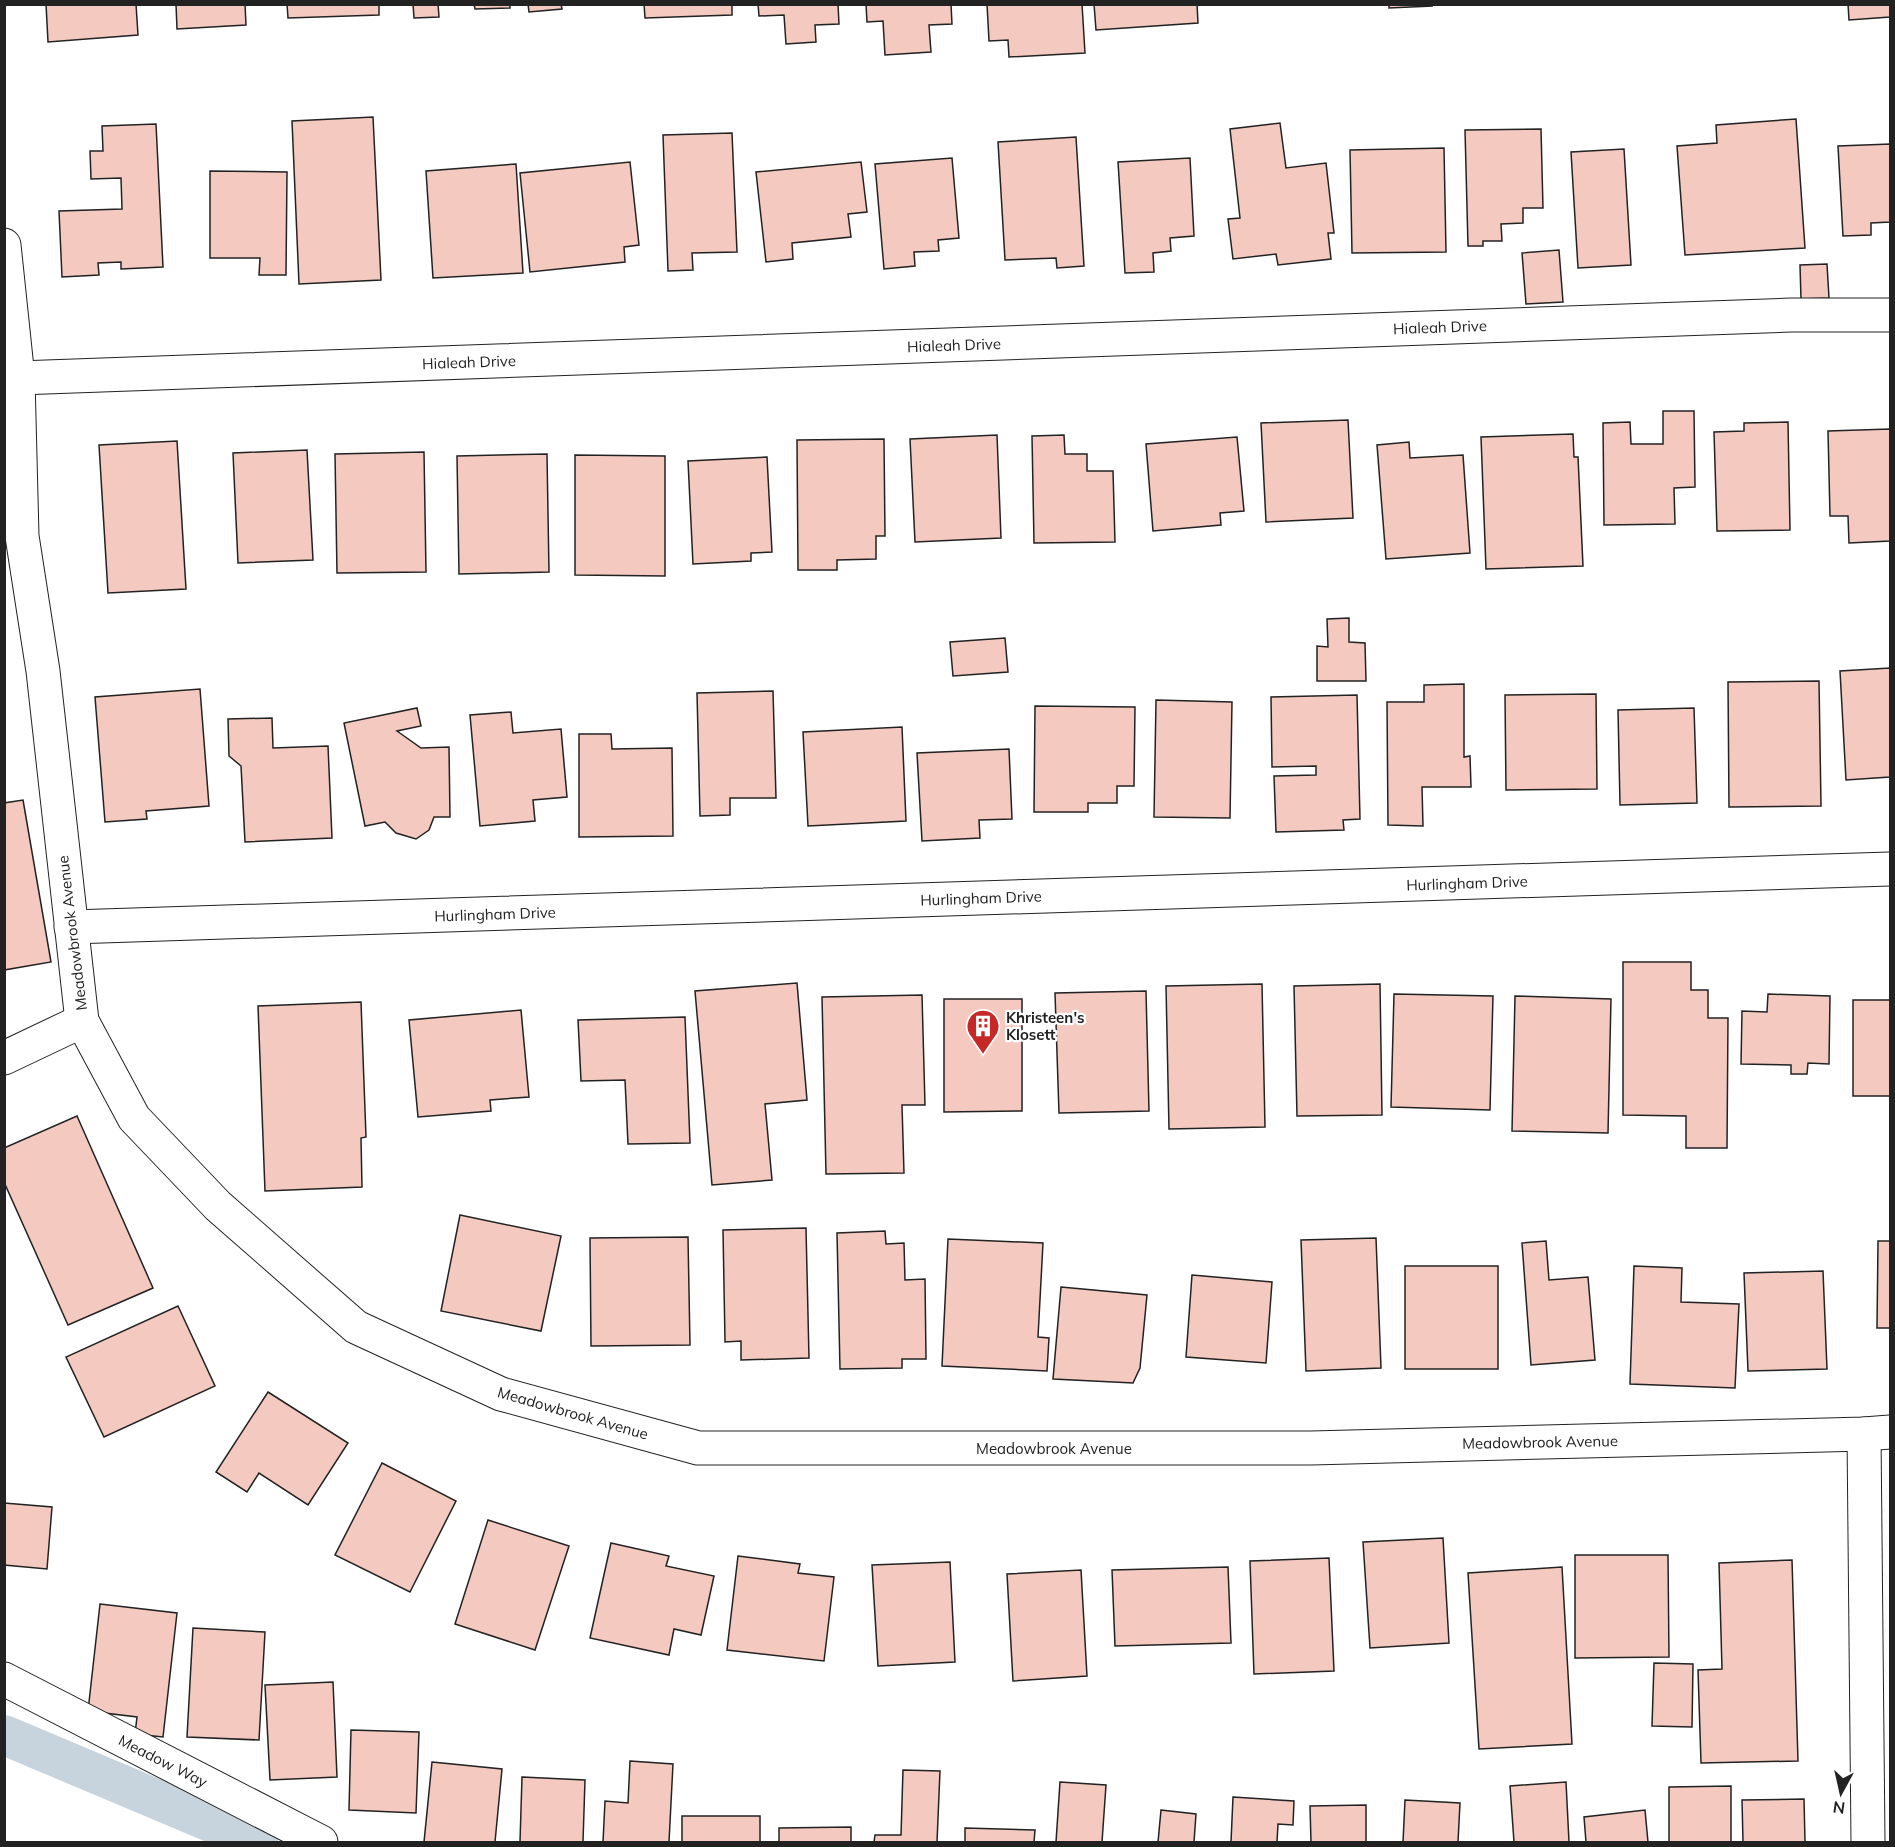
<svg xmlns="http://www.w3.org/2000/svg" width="1895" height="1847" viewBox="0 0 1895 1847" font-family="Mulish,sans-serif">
<rect width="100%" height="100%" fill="#fff"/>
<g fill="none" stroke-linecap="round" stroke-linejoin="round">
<polyline stroke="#c7d3dd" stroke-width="40" points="4,1735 258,1842"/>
</g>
<g fill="#f3c9c0" stroke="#222" stroke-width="1.5">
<polygon points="46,4 136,4 138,35 48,42"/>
<polygon points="176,4 245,4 246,25 177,29"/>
<polygon points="287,4 379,4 379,15 288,18"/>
<polygon points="413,4 438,4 439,17 414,18"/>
<polygon points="474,4 510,4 510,8 475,9"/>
<polygon points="528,4 561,4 562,9 529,12"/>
<polygon points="644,4 732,4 732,15 645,18"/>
<polygon points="758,4 838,4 839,24 815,25 816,42 786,44 784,15 759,16"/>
<polygon points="866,4 951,4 952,24 929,25 931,52 885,55 883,21 867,22"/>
<polygon points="987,4 1082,4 1085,53 1009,57 1008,40 989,41"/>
<polygon points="1094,4 1197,4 1198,23 1096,30"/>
<polygon points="1389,4 1431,4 1432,6 1389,8"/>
<polygon points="1848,4 1890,4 1890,17 1849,20"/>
<polygon points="373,117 381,280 299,284 292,121"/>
<polygon points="1796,119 1805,248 1685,255 1677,146 1717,143 1716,125"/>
<polygon points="1280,123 1286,168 1326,163 1334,233 1328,233 1331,259 1278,265 1276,254 1233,259 1228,219 1240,218 1230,129"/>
<polygon points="156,124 163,267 121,269 121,262 98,263 99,275 62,277 59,211 122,209 121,178 91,179 90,151 103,151 102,126"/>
<polygon points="1541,129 1543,208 1523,208 1523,223 1501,224 1502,241 1483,241 1483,246 1468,246 1465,130"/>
<polygon points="732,133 737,252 692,253 693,270 668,271 663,135"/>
<polygon points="1076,137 1084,266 1057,268 1056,258 1005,260 998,142"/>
<polygon points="1890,144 1890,222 1871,223 1871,235 1843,236 1838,146"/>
<polygon points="1444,148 1446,252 1352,253 1350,150"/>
<polygon points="1624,149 1631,265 1578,268 1571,152"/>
<polygon points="952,158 959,238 938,240 939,251 914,252 915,266 884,269 875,164"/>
<polygon points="1190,158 1194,236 1170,238 1171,251 1153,253 1154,272 1125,273 1118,162"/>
<polygon points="630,162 639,245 624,247 625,262 530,272 520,173"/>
<polygon points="861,162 867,212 848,214 851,237 792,243 793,259 766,262 756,172"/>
<polygon points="516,164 523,273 433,278 426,171"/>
<polygon points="210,171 287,172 286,275 259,275 260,258 210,258"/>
<polygon points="1559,250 1563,302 1526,304 1522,253"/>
<polygon points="1827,264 1829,298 1801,299 1800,265"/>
<polygon points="1663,411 1694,411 1695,487 1674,488 1675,524 1604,525 1603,423 1630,422 1631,444 1663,444"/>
<polygon points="1348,420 1353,518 1266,522 1261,423"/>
<polygon points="1788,422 1790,530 1717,531 1714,432 1744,431 1744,423"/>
<polygon points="1890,429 1890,541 1849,543 1848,516 1830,516 1828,431"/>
<polygon points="1573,434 1574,457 1578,457 1583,566 1486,569 1481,437"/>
<polygon points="997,435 1001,538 915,542 910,439"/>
<polygon points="1064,435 1065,454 1087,454 1087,471 1113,471 1115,542 1034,543 1032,436"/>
<polygon points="1237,437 1244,511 1220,513 1221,525 1153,531 1146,444"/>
<polygon points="884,439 885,536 876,536 876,559 837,560 837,570 798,570 797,440"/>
<polygon points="177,441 186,589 108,593 99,445"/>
<polygon points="1409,442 1410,458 1463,455 1470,553 1386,559 1377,445"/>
<polygon points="307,450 313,560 238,563 233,453"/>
<polygon points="424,452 426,572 337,573 335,454"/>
<polygon points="547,454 549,572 459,574 457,456"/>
<polygon points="575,455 665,456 665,576 575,575"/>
<polygon points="767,457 772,552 751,553 751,561 693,564 688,461"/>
<polygon points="1349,618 1349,642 1365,643 1366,681 1317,681 1317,646 1328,647 1327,619"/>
<polygon points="1005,638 1008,672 953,676 950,642"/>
<polygon points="1890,668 1890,777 1846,780 1840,671"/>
<polygon points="1819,681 1821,806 1729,807 1728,682"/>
<polygon points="1464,684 1464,757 1470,756 1471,787 1422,787 1423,826 1388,825 1387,702 1424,702 1424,685"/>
<polygon points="200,689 209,806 146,811 147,819 105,822 95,697"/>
<polygon points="773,691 776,798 730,798 730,815 700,816 697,693"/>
<polygon points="1596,694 1597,789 1506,790 1505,695"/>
<polygon points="1357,695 1360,819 1343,820 1344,830 1276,832 1274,776 1316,775 1316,766 1272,767 1271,697"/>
<polygon points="1156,700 1232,702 1230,818 1154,817"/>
<polygon points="1035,706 1135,707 1134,786 1117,786 1117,803 1088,803 1088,812 1034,812"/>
<polygon points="417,708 421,726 397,731 421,748 449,747 450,817 434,817 429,830 416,839 396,833 385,822 365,826 344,723"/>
<polygon points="1694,708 1697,803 1620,805 1618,710"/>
<polygon points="511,712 513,733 561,729 567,797 533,800 535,821 480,826 470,715"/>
<polygon points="272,718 273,748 328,746 332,838 245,842 241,766 229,756 228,719"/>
<polygon points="902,727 906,821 808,826 803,732"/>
<polygon points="579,734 611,734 612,749 672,748 673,836 579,837"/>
<polygon points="1009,749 1012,819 979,820 980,838 922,841 917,753"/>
<polygon points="23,800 51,962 4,970 4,803"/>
<polygon points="1623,962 1691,962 1691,990 1708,990 1708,1018 1728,1018 1727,1148 1686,1148 1686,1116 1623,1115"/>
<polygon points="797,983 807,1100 765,1104 772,1180 712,1185 695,991"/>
<polygon points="1262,984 1265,1127 1169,1129 1166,986"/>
<polygon points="1380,984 1382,1115 1297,1116 1294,986"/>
<polygon points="1146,991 1149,1111 1059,1113 1055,993"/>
<polygon points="1394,994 1493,996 1490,1110 1391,1107"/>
<polygon points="1768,994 1830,996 1829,1064 1808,1063 1807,1074 1791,1074 1791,1065 1741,1064 1742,1011 1767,1012"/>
<polygon points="922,995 925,1105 902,1105 904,1173 826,1174 822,997"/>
<polygon points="1515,996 1611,999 1608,1133 1512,1131"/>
<polygon points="944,999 1022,999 1022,1111 944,1112"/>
<rect x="1853" y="1000" width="37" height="96"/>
<polygon points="361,1002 366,1137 361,1138 362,1187 265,1191 258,1006"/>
<polygon points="521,1010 529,1097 490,1100 491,1111 418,1117 409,1020"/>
<polygon points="685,1017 690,1143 628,1144 625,1080 581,1081 578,1020"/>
<polygon points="77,1116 153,1288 68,1325 4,1182 4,1148"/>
<polygon points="460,1215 561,1236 541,1331 441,1311"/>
<polygon points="806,1228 809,1358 741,1360 741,1341 725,1342 723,1230"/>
<polygon points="885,1231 886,1244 904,1243 905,1280 925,1279 926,1359 902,1359 902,1368 840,1369 837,1233"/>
<polygon points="688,1237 690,1345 591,1346 590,1238"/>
<polygon points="1376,1238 1381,1368 1306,1371 1301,1240"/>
<polygon points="948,1239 1043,1243 1038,1337 1049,1338 1047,1371 942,1366"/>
<polygon points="1546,1241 1549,1280 1588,1277 1595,1360 1531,1365 1522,1243"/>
<polygon points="1878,1241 1890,1241 1890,1328 1877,1328"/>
<rect x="1405" y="1266" width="93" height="103"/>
<polygon points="1634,1266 1682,1268 1681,1302 1739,1304 1735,1388 1630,1384"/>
<polygon points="1823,1271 1827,1369 1748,1371 1744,1273"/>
<polygon points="1192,1275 1272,1282 1266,1363 1186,1357"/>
<polygon points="1061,1287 1147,1295 1140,1368 1133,1383 1053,1379"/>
<polygon points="178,1306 215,1386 104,1437 66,1357"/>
<polygon points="268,1392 348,1443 308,1505 259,1473 247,1492 216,1472"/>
<polygon points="382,1463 456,1501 410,1592 335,1555"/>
<polygon points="4,1503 52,1507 47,1569 4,1565"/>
<polygon points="488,1520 569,1546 535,1650 455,1624"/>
<polygon points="1443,1538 1449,1643 1370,1648 1363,1542"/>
<polygon points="611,1543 669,1556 666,1566 714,1576 701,1635 674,1629 669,1655 590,1638"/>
<polygon points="1575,1555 1668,1555 1669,1657 1575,1658"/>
<polygon points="738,1556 800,1564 798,1573 834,1577 824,1661 727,1650"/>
<polygon points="1329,1558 1334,1671 1254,1674 1250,1561"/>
<polygon points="1792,1560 1798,1761 1701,1763 1698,1670 1722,1669 1719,1563"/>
<polygon points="950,1562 955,1662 878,1666 872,1565"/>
<polygon points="1228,1567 1231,1643 1115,1646 1112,1570"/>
<polygon points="1562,1567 1572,1744 1479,1749 1468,1573"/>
<polygon points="1081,1570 1087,1676 1013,1681 1007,1574"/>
<polygon points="100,1604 177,1613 163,1737 135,1734 137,1717 88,1711"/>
<polygon points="193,1628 265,1632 259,1740 187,1737"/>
<polygon points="1654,1663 1693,1664 1692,1727 1652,1726"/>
<polygon points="333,1682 337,1777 270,1780 265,1685"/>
<polygon points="351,1730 419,1732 416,1813 349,1810"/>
<polygon points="630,1761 673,1764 669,1842 603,1842 605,1801 628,1803"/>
<polygon points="432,1762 502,1769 495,1842 424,1842"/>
<polygon points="903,1770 940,1771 937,1842 874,1842 875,1835 901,1835"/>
<polygon points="522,1777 585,1780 583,1842 520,1842"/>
<polygon points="1060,1782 1106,1785 1102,1842 1056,1842"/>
<polygon points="1566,1782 1569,1842 1514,1842 1510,1786"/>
<polygon points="1731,1786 1731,1842 1669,1842 1669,1787"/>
<polygon points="1233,1797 1294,1801 1293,1825 1278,1824 1277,1842 1231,1842"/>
<polygon points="1804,1799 1805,1842 1743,1842 1742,1800"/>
<polygon points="1405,1800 1460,1803 1458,1842 1403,1842"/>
<polygon points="1366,1805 1366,1842 1311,1842 1310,1806"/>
<polygon points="1161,1810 1196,1814 1194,1842 1158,1842"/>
<polygon points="1645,1810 1648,1842 1586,1842 1584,1817"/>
<rect x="682" y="1816" width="78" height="26"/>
<polygon points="851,1827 851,1842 779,1842 779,1828"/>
<polygon points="965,1828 1035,1830 1034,1842 965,1842"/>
</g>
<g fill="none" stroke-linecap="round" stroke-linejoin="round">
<g stroke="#222" stroke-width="35">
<g id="street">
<polyline points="4,245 18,378 22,536 43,671 82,1021 134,1118 218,1206 356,1327 501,1394 698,1448 1311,1448 1864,1434 1890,1432"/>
<polyline points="18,378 1791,315 1890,315"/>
<polyline points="71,927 1890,869"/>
<polyline points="4,1058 82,1021"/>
<polyline points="1864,1434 1868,1842"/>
<polyline points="4,1679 321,1842"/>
</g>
</g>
<use href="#street" stroke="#fff" stroke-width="33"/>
</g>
<defs>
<g id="building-pin" transform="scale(1.725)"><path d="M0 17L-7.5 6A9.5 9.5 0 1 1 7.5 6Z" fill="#c62828" stroke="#fff"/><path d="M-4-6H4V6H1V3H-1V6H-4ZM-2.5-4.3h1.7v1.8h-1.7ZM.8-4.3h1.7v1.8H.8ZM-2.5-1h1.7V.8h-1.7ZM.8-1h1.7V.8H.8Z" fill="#fff"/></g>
</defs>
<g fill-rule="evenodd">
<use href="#building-pin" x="983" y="1026"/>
</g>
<g text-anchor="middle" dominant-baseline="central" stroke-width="4.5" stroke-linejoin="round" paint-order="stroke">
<g font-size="15" fill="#222" stroke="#fff">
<text transform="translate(1440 327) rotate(-2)">Hialeah Drive</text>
<text transform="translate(954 345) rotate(-2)">Hialeah Drive</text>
<text transform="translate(469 362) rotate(-2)">Hialeah Drive</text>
<text transform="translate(1467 883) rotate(-2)">Hurlingham Drive</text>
<text transform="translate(981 898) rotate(-2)">Hurlingham Drive</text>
<text transform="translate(495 914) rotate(-2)">Hurlingham Drive</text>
<text transform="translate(72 933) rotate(-97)">Meadowbrook Avenue</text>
<text transform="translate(573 1413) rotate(16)">Meadowbrook Avenue</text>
<text transform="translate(1540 1442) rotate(-1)">Meadowbrook Avenue</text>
<text x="1054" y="1448">Meadowbrook Avenue</text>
<text transform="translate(163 1761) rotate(27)">Meadow Way</text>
</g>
<g font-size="15" font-weight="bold" fill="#222" stroke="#fff" text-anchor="start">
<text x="1006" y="1017">Khristeen's<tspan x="1006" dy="17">Klosett</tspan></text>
</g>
</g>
<rect width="1895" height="1847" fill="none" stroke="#222222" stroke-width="12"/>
<g transform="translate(1841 1793) rotate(188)" stroke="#ffffff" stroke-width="4.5" paint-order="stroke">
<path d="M0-4.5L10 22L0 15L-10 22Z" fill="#222222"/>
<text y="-9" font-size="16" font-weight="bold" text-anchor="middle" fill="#222222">N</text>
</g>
</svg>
